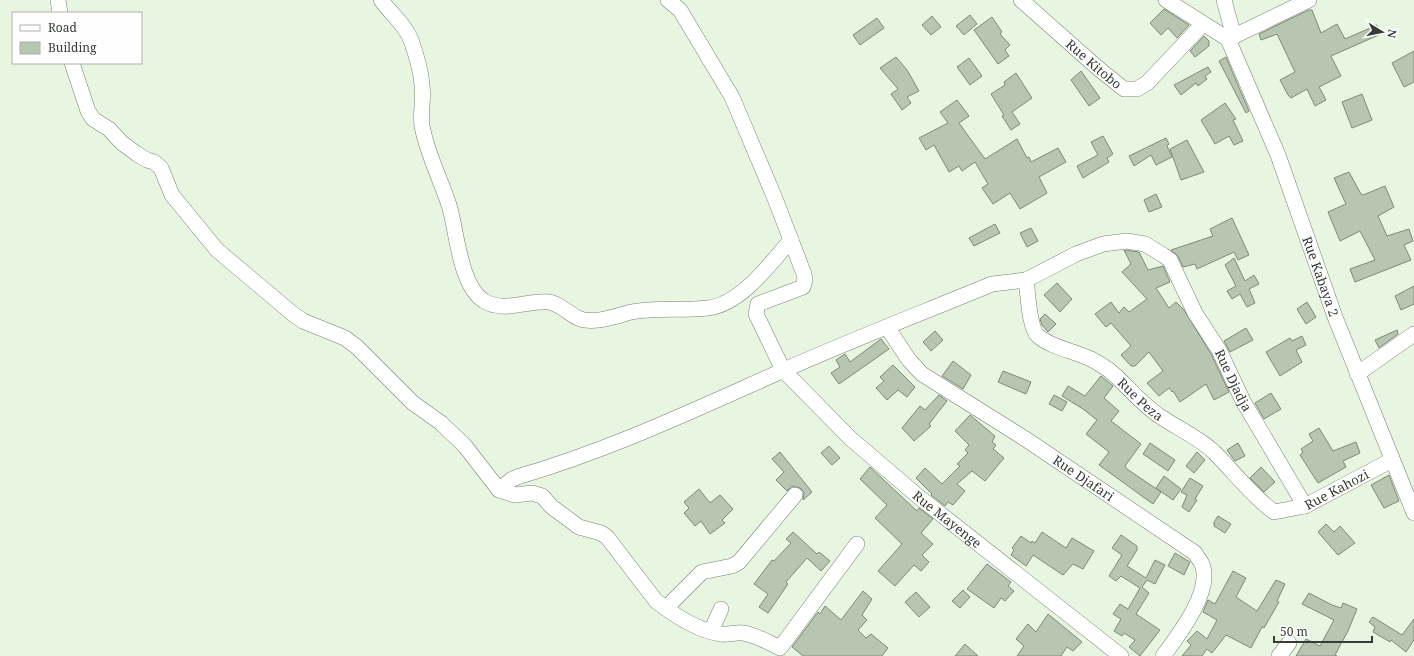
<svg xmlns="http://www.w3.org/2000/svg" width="1414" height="656" viewBox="0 0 1414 656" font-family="'Noto Serif',serif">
<rect width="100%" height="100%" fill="#e8f6e1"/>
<g fill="#b8c5b1" stroke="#7e8a77">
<polygon points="1164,9 1189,25 1177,38 1168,28 1161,35 1150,23"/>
<polygon points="1309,10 1312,10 1321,33 1337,24 1345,39 1377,25 1381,34 1331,56 1341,76 1319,87 1326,100 1315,106 1307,89 1291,98 1288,95 1280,80 1295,72 1277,34 1261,40 1259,34"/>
<polygon points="970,15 977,24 964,35 956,26"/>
<polygon points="932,16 941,27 931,35 922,25"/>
<polygon points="992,17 1002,32 1000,34 1010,45 1005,50 1009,56 998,64 974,30"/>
<polygon points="877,18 884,28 860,45 853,35"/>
<polygon points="1204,36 1209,41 1209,46 1195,57 1190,51"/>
<polygon points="1414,51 1414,82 1404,87 1392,63"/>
<polygon points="896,57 907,70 919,91 907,97 911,103 902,110 891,94 898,89 880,68"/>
<polygon points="1226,57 1249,111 1246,113 1219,61"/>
<polygon points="969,58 982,76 970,85 957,67"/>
<polygon points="1208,67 1211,72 1205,76 1207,79 1198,86 1196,83 1181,95 1174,85"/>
<polygon points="1081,71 1100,98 1089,106 1071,80"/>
<polygon points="1016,73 1032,98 1012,112 1020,124 1011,130 1002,116 1004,115 991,94 1005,85 1004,82"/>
<polygon points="1362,94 1372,120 1352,128 1342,102"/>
<polygon points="957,100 969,116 959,123 985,159 1017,139 1027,158 1029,157 1031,162 1058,148 1066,162 1039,177 1047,193 1020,209 1010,193 993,204 982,188 988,184 975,162 962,171 959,166 949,172 934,145 926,150 919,138 948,123 940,112"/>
<polygon points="1225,103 1236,119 1233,120 1243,141 1234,145 1229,136 1215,144 1201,120"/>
<polygon points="1103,136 1113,154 1107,158 1109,162 1083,178 1077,166 1098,155 1091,142"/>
<polygon points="1166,138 1169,144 1167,146 1172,157 1156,165 1151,155 1134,166 1129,156"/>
<polygon points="1187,140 1204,172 1181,180 1170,149"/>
<polygon points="1349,172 1361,194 1363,195 1385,186 1394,207 1378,216 1387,236 1409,229 1413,241 1404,245 1411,260 1355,282 1350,269 1375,260 1360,231 1340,241 1328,212 1346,204 1334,178"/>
<polygon points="1156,194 1162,207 1149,212 1144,200"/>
<polygon points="1232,218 1249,255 1238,260 1234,252 1197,269 1195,264 1183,267 1178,256 1171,250 1213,236 1210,229"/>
<polygon points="995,224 1000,233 974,246 969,238"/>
<polygon points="1031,228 1038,241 1027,247 1020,233"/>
<polygon points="1124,250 1139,252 1148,270 1163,266 1170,282 1156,288 1169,308 1176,302 1184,310 1211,354 1229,392 1214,400 1206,384 1180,402 1173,391 1172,392 1169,388 1159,396 1147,383 1163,371 1149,352 1135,366 1131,366 1121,355 1131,346 1111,323 1106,327 1095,314 1111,302 1119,313 1124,307 1129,312 1147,299 1122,272 1131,264"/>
<polygon points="1234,258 1245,281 1254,275 1259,284 1249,289 1255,303 1247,307 1240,294 1232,299 1227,291 1236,286 1225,265"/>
<polygon points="1057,283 1072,299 1060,312 1044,295"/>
<polygon points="1414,286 1414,304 1401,310 1395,296"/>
<polygon points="1307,302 1316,317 1306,324 1297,309"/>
<polygon points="1045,314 1056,324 1048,332 1042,325 1040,319"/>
<polygon points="1246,328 1253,340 1230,352 1224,341"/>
<polygon points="1397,330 1398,334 1379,348 1375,340"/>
<polygon points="935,331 943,340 931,351 923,342"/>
<polygon points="1302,336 1306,345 1296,350 1302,362 1280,376 1266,352 1290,338 1292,341"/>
<polygon points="881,339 889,349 839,384 831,373 840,367 836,360 845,354 850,362"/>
<polygon points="953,361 971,375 963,389 942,376"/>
<polygon points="893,365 915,387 907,397 898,390 887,400 876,388 884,381 880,377"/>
<polygon points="1003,371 1031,382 1026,394 998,382"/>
<polygon points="1101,376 1113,386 1104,398 1119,411 1111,421 1141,444 1125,466 1127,469 1161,492 1153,504 1099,465 1109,452 1086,434 1097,420 1083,409 1062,396 1068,386 1085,396"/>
<polygon points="1271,393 1281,409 1264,419 1255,403"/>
<polygon points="939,395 947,401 929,424 931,426 914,441 902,428 920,406 925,410"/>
<polygon points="1054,395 1067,402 1062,411 1049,404"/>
<polygon points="970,415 995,436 992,442 996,445 993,449 1004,458 985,481 972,471 957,484 965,491 953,505 948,502 945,506 931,495 932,494 916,478 925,468 942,484 960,466 957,464 968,453 965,450 969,445 955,431"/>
<polygon points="1319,428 1333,451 1356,442 1360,453 1343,461 1346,467 1318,483 1300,455 1303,452 1301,449 1313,441 1309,434"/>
<polygon points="1150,443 1175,460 1168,471 1143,454"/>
<polygon points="1238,443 1245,456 1235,461 1227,450"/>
<polygon points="829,446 840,458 832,465 821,453"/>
<polygon points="780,452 812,492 803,500 804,492 800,488 792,486 787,491 776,480 784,472 772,459"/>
<polygon points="1197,452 1205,460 1194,473 1186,466"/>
<polygon points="870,467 917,511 919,508 933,519 921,533 933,544 922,555 929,562 921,571 914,565 895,586 878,571 902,544 875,518 887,505 860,479"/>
<polygon points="1261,467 1275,482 1264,492 1250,478"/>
<polygon points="1389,475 1399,501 1384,508 1371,485"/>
<polygon points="1164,476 1181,489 1173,500 1156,488"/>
<polygon points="1190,478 1203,486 1195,499 1197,500 1189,512 1182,507 1187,495 1181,492"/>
<polygon points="699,489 710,503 720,495 733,509 722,520 725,523 710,534 701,521 695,526 684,513 689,508 684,502"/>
<polygon points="1218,516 1231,524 1225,533 1214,526 1214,522"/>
<polygon points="1326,524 1334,532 1340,526 1355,543 1338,555 1318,532"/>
<polygon points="793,532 817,554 819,552 830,561 821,571 807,558 786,582 788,584 768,613 759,607 768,594 754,584 772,560 774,561 791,543 786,539"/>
<polygon points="1042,532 1066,548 1072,538 1094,551 1083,569 1073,564 1063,575 1033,555 1026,566 1011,555 1014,550 1012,548 1021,536 1031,543 1032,541 1035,543"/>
<polygon points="1121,535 1137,546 1137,550 1127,566 1146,578 1155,560 1165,565 1155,584 1147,580 1142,587 1149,593 1136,614 1160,630 1140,656 1129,647 1135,640 1124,633 1122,636 1114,631 1121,619 1113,614 1120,604 1128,609 1140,588 1121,576 1116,581 1109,576 1122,555 1112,548"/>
<polygon points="1175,553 1190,562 1184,575 1168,566"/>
<polygon points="987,564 1011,582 1008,586 1014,591 1005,601 1001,598 994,608 967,589"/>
<polygon points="1233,571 1246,578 1236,597 1257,611 1276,580 1285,584 1277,601 1279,602 1264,628 1262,627 1251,648 1226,635 1212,653 1207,649 1202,656 1182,656 1191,645 1187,641 1197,631 1207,639 1217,620 1203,612 1208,600 1215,604"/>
<polygon points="963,590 970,597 960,608 952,601"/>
<polygon points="863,591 872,599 862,615 867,620 858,630 866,638 871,634 888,648 882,656 803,656 792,647 818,612 820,614 825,606 841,620"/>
<polygon points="916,592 930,607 919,617 905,602"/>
<polygon points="1309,593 1332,605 1341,608 1343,603 1357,609 1348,631 1335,655 1337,656 1296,656 1306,639 1320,646 1334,620 1302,604"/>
<polygon points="1048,614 1082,642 1073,651 1067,647 1061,656 1017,656 1024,646 1016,639 1028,624 1036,632"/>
<polygon points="1373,617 1402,635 1414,619 1414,640 1406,652 1391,640 1390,642 1373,632 1375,627 1369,622"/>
<polygon points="965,644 978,656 955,656"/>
</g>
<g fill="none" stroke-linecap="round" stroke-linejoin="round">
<g stroke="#75826f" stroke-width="16">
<g id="minor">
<polyline points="58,0 60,13"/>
<path d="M 381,0 C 391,14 405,24 411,40 C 416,54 421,71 422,85 C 424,99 420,113 422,126 C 427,153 440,178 449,205 C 457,230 459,285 484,301 C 504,313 528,300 549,302 C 559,303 569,314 578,318 C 593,325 616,316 631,312 C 656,307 682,311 708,308 C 741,304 770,264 791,240"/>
<path id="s1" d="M 668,0 L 680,10 L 732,97 L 774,196 L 804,274 L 805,280 L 803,287 L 758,304 L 756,314 L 783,370 L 850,438 L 919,497 L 1121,656"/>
<path id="s2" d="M 1021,0 L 1099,69 L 1124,89 L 1137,89 L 1147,83 L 1203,24"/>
<polyline points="1166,0 1228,39"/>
<polyline points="1224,0 1234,37"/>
<path id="s3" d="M 1228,39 L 1278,155 L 1335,317 L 1414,513"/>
<polyline points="1228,39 1309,0"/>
<path d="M 72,63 L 88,111 L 93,119 L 109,129 L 122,143 L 137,154 L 147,160 L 154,162 L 161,168 L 172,195 L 217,250 L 293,314 L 303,321 L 345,338 L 357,347 L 413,403 L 441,423 L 465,446 L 499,490 L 515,495 L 532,493 L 542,496 L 552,507 L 579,527 L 601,533 L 607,537 L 656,601 C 674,615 698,631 721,634 C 728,635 736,632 743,633 C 756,635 768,642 780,648 L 857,544"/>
<path id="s4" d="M 1026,280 C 1028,292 1029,328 1038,336 C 1052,348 1075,351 1091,359 C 1097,362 1103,366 1109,370 C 1127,385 1141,404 1161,417 C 1179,429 1198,437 1214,452 C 1234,472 1251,495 1274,512 L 1305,506 L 1392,460"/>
<path id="s5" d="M 887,327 L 909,360 L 922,374 L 1024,438 L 1195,553 C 1197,557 1200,560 1202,564 C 1213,591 1178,636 1163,656"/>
<polyline points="1357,374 1414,334"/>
<path id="s6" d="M 499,490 L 511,480 L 517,477 C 610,450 694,410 782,371 C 851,340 922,313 992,284 L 1026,280 L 1076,254 L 1103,244 L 1127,241 L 1145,244 L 1163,255 L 1170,260 L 1195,313 L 1219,350 L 1243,401 L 1305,506"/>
<polyline points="666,608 702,572 732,566 739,562 795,495"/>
<polyline points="711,631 721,609"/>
<polyline points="1279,656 1289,643"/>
</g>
</g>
<use href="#minor" stroke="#fff" stroke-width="15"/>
</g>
<g text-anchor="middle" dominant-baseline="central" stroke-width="4" stroke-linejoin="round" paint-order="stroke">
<g font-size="13" fill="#373d35" stroke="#fefefe">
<text stroke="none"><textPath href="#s2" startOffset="97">Rue Kitobo</textPath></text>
<text stroke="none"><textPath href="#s3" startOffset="255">Rue Kabaya 2</textPath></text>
<text stroke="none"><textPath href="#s6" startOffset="863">Rue Djadja</textPath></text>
<text stroke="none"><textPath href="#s4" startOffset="180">Rue Peza</textPath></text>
<text stroke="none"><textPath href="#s5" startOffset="251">Rue Djafari</textPath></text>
<text stroke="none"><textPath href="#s4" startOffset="423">Rue Kahozi</textPath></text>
<text stroke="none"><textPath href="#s1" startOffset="664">Rue Mayenge</textPath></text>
</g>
</g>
<rect x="12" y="12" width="130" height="52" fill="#fefefe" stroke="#aeb1ae"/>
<rect x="20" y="25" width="20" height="6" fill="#ffffff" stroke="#aeb1ae"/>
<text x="48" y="32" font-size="12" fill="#373d35">Road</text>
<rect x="20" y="42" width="20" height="12" fill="#b8c5b1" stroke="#aeb1ae"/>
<text x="48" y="52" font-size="12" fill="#373d35">Building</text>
<g transform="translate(1382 32) rotate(100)" stroke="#fefefe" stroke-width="3" paint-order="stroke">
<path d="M0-3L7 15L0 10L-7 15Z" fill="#373d35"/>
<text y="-6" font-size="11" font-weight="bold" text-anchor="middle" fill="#373d35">N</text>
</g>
<path d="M1274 636v6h98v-6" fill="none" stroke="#373d35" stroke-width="2"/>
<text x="1280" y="636" font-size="12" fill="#373d35" stroke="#fefefe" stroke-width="3" paint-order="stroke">50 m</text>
</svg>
